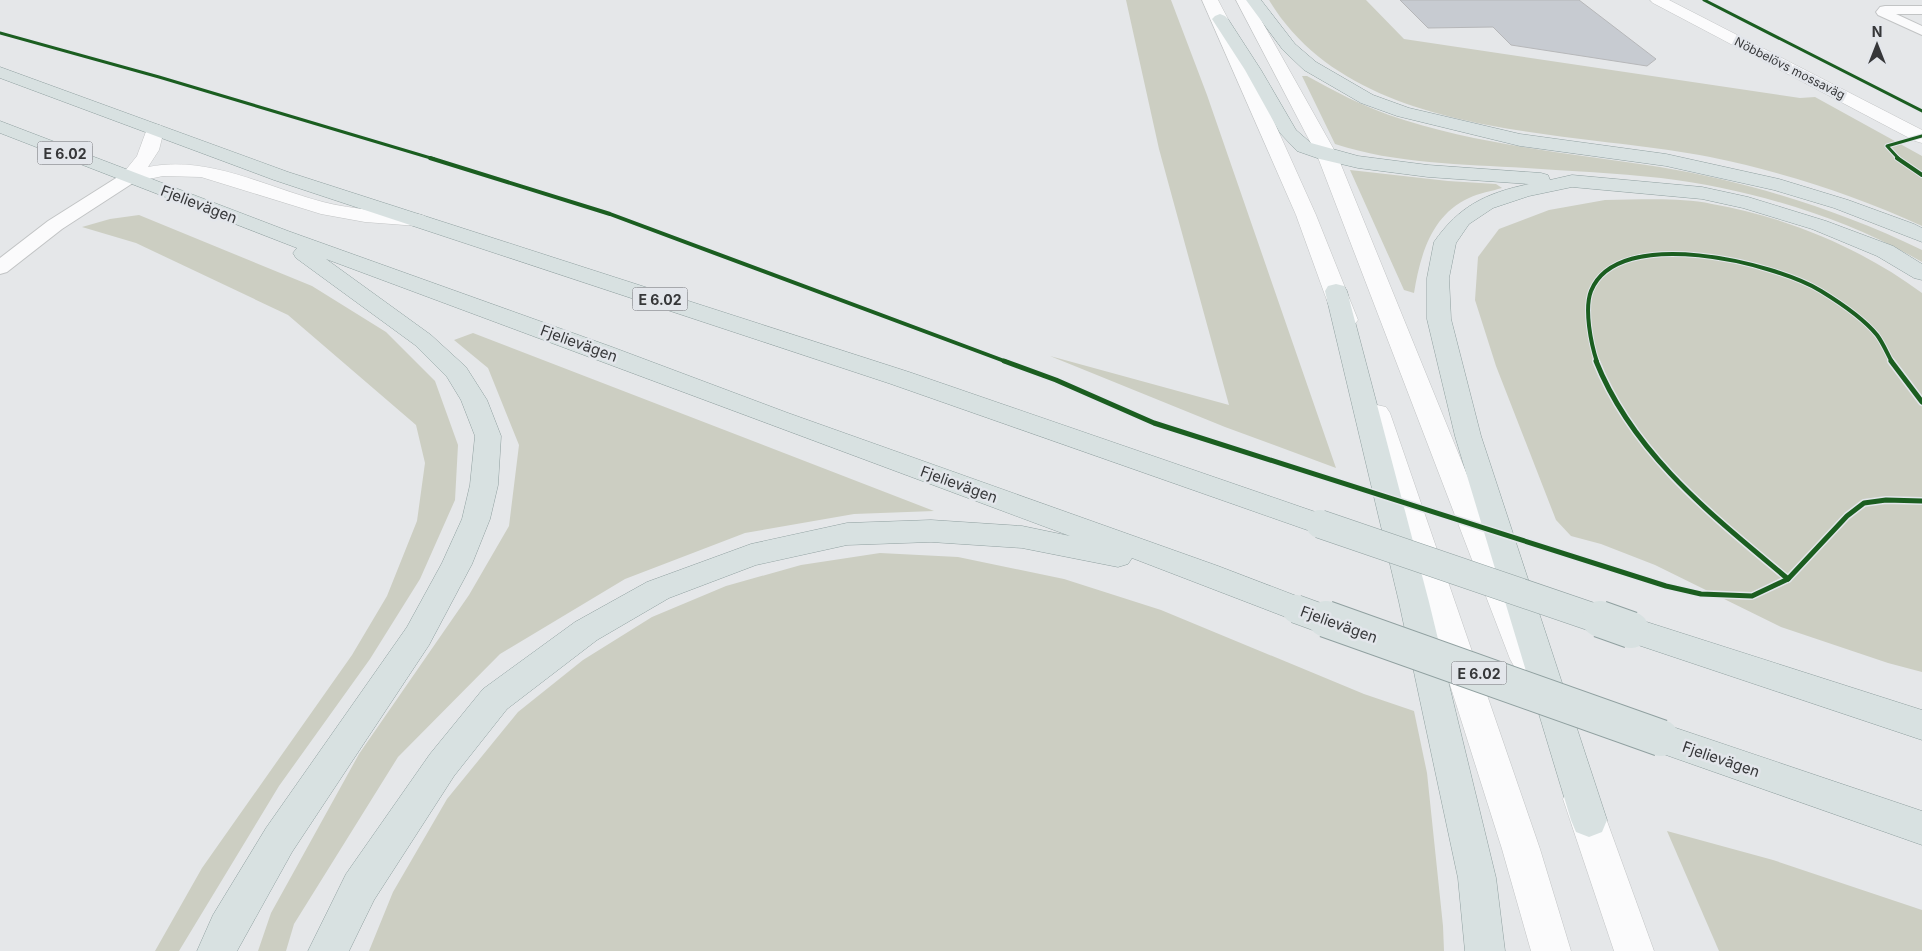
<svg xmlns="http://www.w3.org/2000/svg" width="1922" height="951" viewBox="0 0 1922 951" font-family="Inter,sans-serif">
<rect width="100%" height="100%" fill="#e5e7e9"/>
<g fill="#cccec2">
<polygon points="1126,0 1171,0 1207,95 1336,468 1225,427 1050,356 1229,405 1159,149"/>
<path d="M 1269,0 L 1366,0 L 1404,39 L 1800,98 L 1815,97 L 1922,156 L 1922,226 C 1855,195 1783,172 1710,157 C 1568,129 1354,141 1269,0 Z"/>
<path d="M 1302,76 L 1307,76 C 1334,91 1361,105 1389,115 C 1476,145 1569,153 1660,167 C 1750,182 1839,210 1922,250 L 1922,262 C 1844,217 1751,189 1661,178 C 1616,173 1571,171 1526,168 C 1462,164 1396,164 1335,144 Z"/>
<path d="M 1350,170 L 1448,181 L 1496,184 L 1502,188 C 1492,191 1479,193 1469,198 C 1431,215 1420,256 1414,293 L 1404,290 Z"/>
<path d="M 1605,200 C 1640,200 1678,197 1712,204 C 1787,217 1861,248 1922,293 L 1922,672 L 1888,663 L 1781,627 L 1655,565 L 1601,544 L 1571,536 L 1556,520 L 1496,366 L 1475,300 L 1478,257 L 1499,229 L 1549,210 Z"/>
<polygon points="139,215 312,286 386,332 435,381 458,445 455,500 420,579 370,659 279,786 179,951 155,951 202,868 352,655 387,596 417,521 425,463 416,425 288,315 136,243 82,227 110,219"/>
<polygon points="473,333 934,511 854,514 745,533 625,579 500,654 398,757 294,924 286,951 258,951 271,913 359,754 469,595 509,526 519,445 488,368 454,340"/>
<polygon points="880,553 958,557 1064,579 1161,610 1364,694 1414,711 1427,773 1443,926 1444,951 369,951 393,892 447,799 518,712 583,660 652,617 726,586 801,565"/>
<polygon points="1667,831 1773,860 1922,910 1922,951 1719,951"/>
</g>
<polygon fill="#c7cbd1" stroke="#b6b7b9" points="1400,0 1579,0 1656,59 1647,66 1511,45 1493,27 1428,28"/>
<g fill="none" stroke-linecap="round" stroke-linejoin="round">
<g stroke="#c2c4c5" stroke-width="2">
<g id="lane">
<polygon points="1885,6 1922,6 1922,14 1896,14 1922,26 1922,35 1878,15 1876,12 1880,7"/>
<polygon points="130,172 136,173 139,177 136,181 62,229 7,272 0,274 0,258 48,221 124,173"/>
</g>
</g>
<g stroke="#c2c4c5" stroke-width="1">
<g id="street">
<polygon points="1650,0 1669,0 1922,130 1922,143 1915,141 1653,3"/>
<path d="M 155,124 L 162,126 L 164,130 L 159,150 L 148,167 C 208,155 266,187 323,202 C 354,210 386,211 418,214 L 425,216 L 428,220 L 425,224 L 418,226 L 365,222 L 321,214 L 201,177 L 163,176 L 130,183 L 123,181 L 120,177 L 137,156 L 148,126 Z"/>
</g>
</g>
<g stroke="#c2c4c5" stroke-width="1">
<g id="secondary">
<polygon points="1202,0 1218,0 1228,19 1316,215 1358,320 1354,325 1346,327 1338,325 1334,320 1296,215"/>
<polygon points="1236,0 1250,0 1337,155 1542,659 1537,668 1526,672 1515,668 1510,659 1317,155"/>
<polygon points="1377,405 1386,407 1390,413 1540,849 1571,951 1531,951 1502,849 1364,413 1368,407"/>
<polygon points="1581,783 1594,787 1599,799 1654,951 1614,951 1563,799 1568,787"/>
</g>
</g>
<g stroke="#90a0a0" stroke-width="1">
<g id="primary">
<polygon points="1246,0 1261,0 1295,44 1316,62 1373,95 1409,108 1520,134 1666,154 1779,179 1848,200 1914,224 1922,228 1922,242 1834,208 1774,190 1666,166 1520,146 1397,116 1361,103 1304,70 1283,50"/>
<path d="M 1220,14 L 1225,16 L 1228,19 L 1261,70 L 1296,130 L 1311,143 L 1358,156 L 1428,165 L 1541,173 L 1548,175 L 1550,180 L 1572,175 L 1702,187 L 1748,197 L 1826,221 L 1893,246 L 1922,264 L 1922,280 L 1914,278 L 1877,256 L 1812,229 L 1743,208 L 1702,199 L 1572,187 L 1529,196 L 1493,208 L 1469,224 L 1456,243 L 1449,278 L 1451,319 L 1481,436 L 1607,820 L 1602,832 L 1589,837 L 1576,832 L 1571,820 L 1455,436 L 1427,319 L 1427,278 L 1434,242 C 1459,206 1486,193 1529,184 L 1428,177 L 1358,168 L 1320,159 L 1297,151 L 1280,133 L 1245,70 L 1212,19 L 1215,16 Z"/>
<polygon points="0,67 288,172 909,372 1330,517 1334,524 1330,531 1320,534 1310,531 891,384 274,180 0,78"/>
<polygon points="0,121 288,231 612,347 788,413 1218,566 1307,600 1312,609 1307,618 1296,621 1132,558 1128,564 1118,567 1022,548 931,542 847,545 756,565 669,598 597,640 507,709 454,776 374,900 349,951 308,951 346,874 430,754 483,689 575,622 647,582 751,544 847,523 931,520 1022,526 1070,536 326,259 431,335 466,367 487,400 501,436 498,485 490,519 472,564 429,645 292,852 237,951 197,951 213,915 266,828 407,627 442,563 462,519 470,485 475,436 461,400 447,377 415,345 296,258 293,253 297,248 0,133"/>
<polygon points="1336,284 1344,286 1347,291 1429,602 1496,878 1505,951 1465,951 1458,878 1399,602 1325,291 1328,286"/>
<polygon points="1631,617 1922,710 1922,740 1620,639 1615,630 1620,621"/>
<polygon points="1661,723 1922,811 1922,845 1649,749 1644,738 1649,727"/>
</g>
</g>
<use href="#lane" fill="#fbfbfc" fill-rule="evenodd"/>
<use href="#street" fill="#fbfbfc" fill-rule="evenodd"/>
<use href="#secondary" fill="#fbfbfc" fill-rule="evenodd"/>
<use href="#primary" fill="#d8e1e1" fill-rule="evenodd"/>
<g stroke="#90a0a0" stroke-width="29" stroke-linecap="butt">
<g id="primary-bridge-far1">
<polyline points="1320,524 1604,621"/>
<polyline points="1296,609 1329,621"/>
</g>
</g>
<g stroke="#90a0a0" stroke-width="38" stroke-linecap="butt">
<g id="primary-bridge">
<polyline points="1326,619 1661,738"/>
<polyline points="1600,619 1631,630"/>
</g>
</g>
<use href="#primary-bridge-far1" stroke="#d8e1e1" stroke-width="28"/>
<use href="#primary-bridge" stroke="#d8e1e1" stroke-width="36"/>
<g stroke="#e3e6eb" stroke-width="5">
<g id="cycleway-far2">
<polyline points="1704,0 1922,111"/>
<polyline points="0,33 159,77 434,159"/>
<polyline points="1899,159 1887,146 1922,136"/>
</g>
</g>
<g stroke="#e3e6eb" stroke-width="6">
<g id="cycleway-far1">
<polyline points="430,158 610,214 1007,362"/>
<polyline points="1897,158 1922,175"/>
<path d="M 1597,362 C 1591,344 1584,309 1591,291 C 1618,224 1775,263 1821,291 C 1839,302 1864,319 1877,335 C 1883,343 1887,353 1892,362"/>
</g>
</g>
<g stroke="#e3e6eb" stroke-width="8">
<g id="cycleway">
<polyline points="1004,361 1056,380 1154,423 1666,586 1701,594 1752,596 1788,579 1847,516 1864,503 1886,500 1922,501"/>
<path d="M 1596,361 C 1633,454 1713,516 1788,579"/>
<polyline points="1891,361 1922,402"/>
</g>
</g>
<use href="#cycleway-far2" stroke="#1b5e20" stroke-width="3"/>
<use href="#cycleway-far1" stroke="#1b5e20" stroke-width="4"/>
<use href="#cycleway" stroke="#1b5e20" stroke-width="5"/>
</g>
<g text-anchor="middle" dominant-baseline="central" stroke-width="5" stroke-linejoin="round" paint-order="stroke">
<g font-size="12" fill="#363739" stroke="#e3e6eb">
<text transform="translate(1790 68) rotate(27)">Nöbbelövs mossaväg</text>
</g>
<g fill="#e3e6eb" stroke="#6a6c6e" stroke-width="1">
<rect x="37.5" y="141.5" width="55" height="23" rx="4"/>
<rect x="632.5" y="287.5" width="55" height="23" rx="4"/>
<rect x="1451.5" y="661.5" width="55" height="23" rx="4"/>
</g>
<g font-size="14" font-weight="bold" fill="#363739">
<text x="65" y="153">E 6.02</text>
<text x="660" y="299">E 6.02</text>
<text x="1479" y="673">E 6.02</text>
</g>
<g font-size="15" fill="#363739" stroke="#e3e6eb">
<text transform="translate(199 204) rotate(21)">Fjelievägen</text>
<text transform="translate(579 343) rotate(20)">Fjelievägen</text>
<text transform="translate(959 484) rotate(20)">Fjelievägen</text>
<text transform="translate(1339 624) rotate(20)">Fjelievägen</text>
<text transform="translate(1721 759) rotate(19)">Fjelievägen</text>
</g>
</g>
<g transform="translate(1877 45)" stroke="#e3e6eb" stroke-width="4" paint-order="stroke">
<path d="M0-4L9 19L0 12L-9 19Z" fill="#363739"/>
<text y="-8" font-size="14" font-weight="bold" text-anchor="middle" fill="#363739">N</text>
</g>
</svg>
